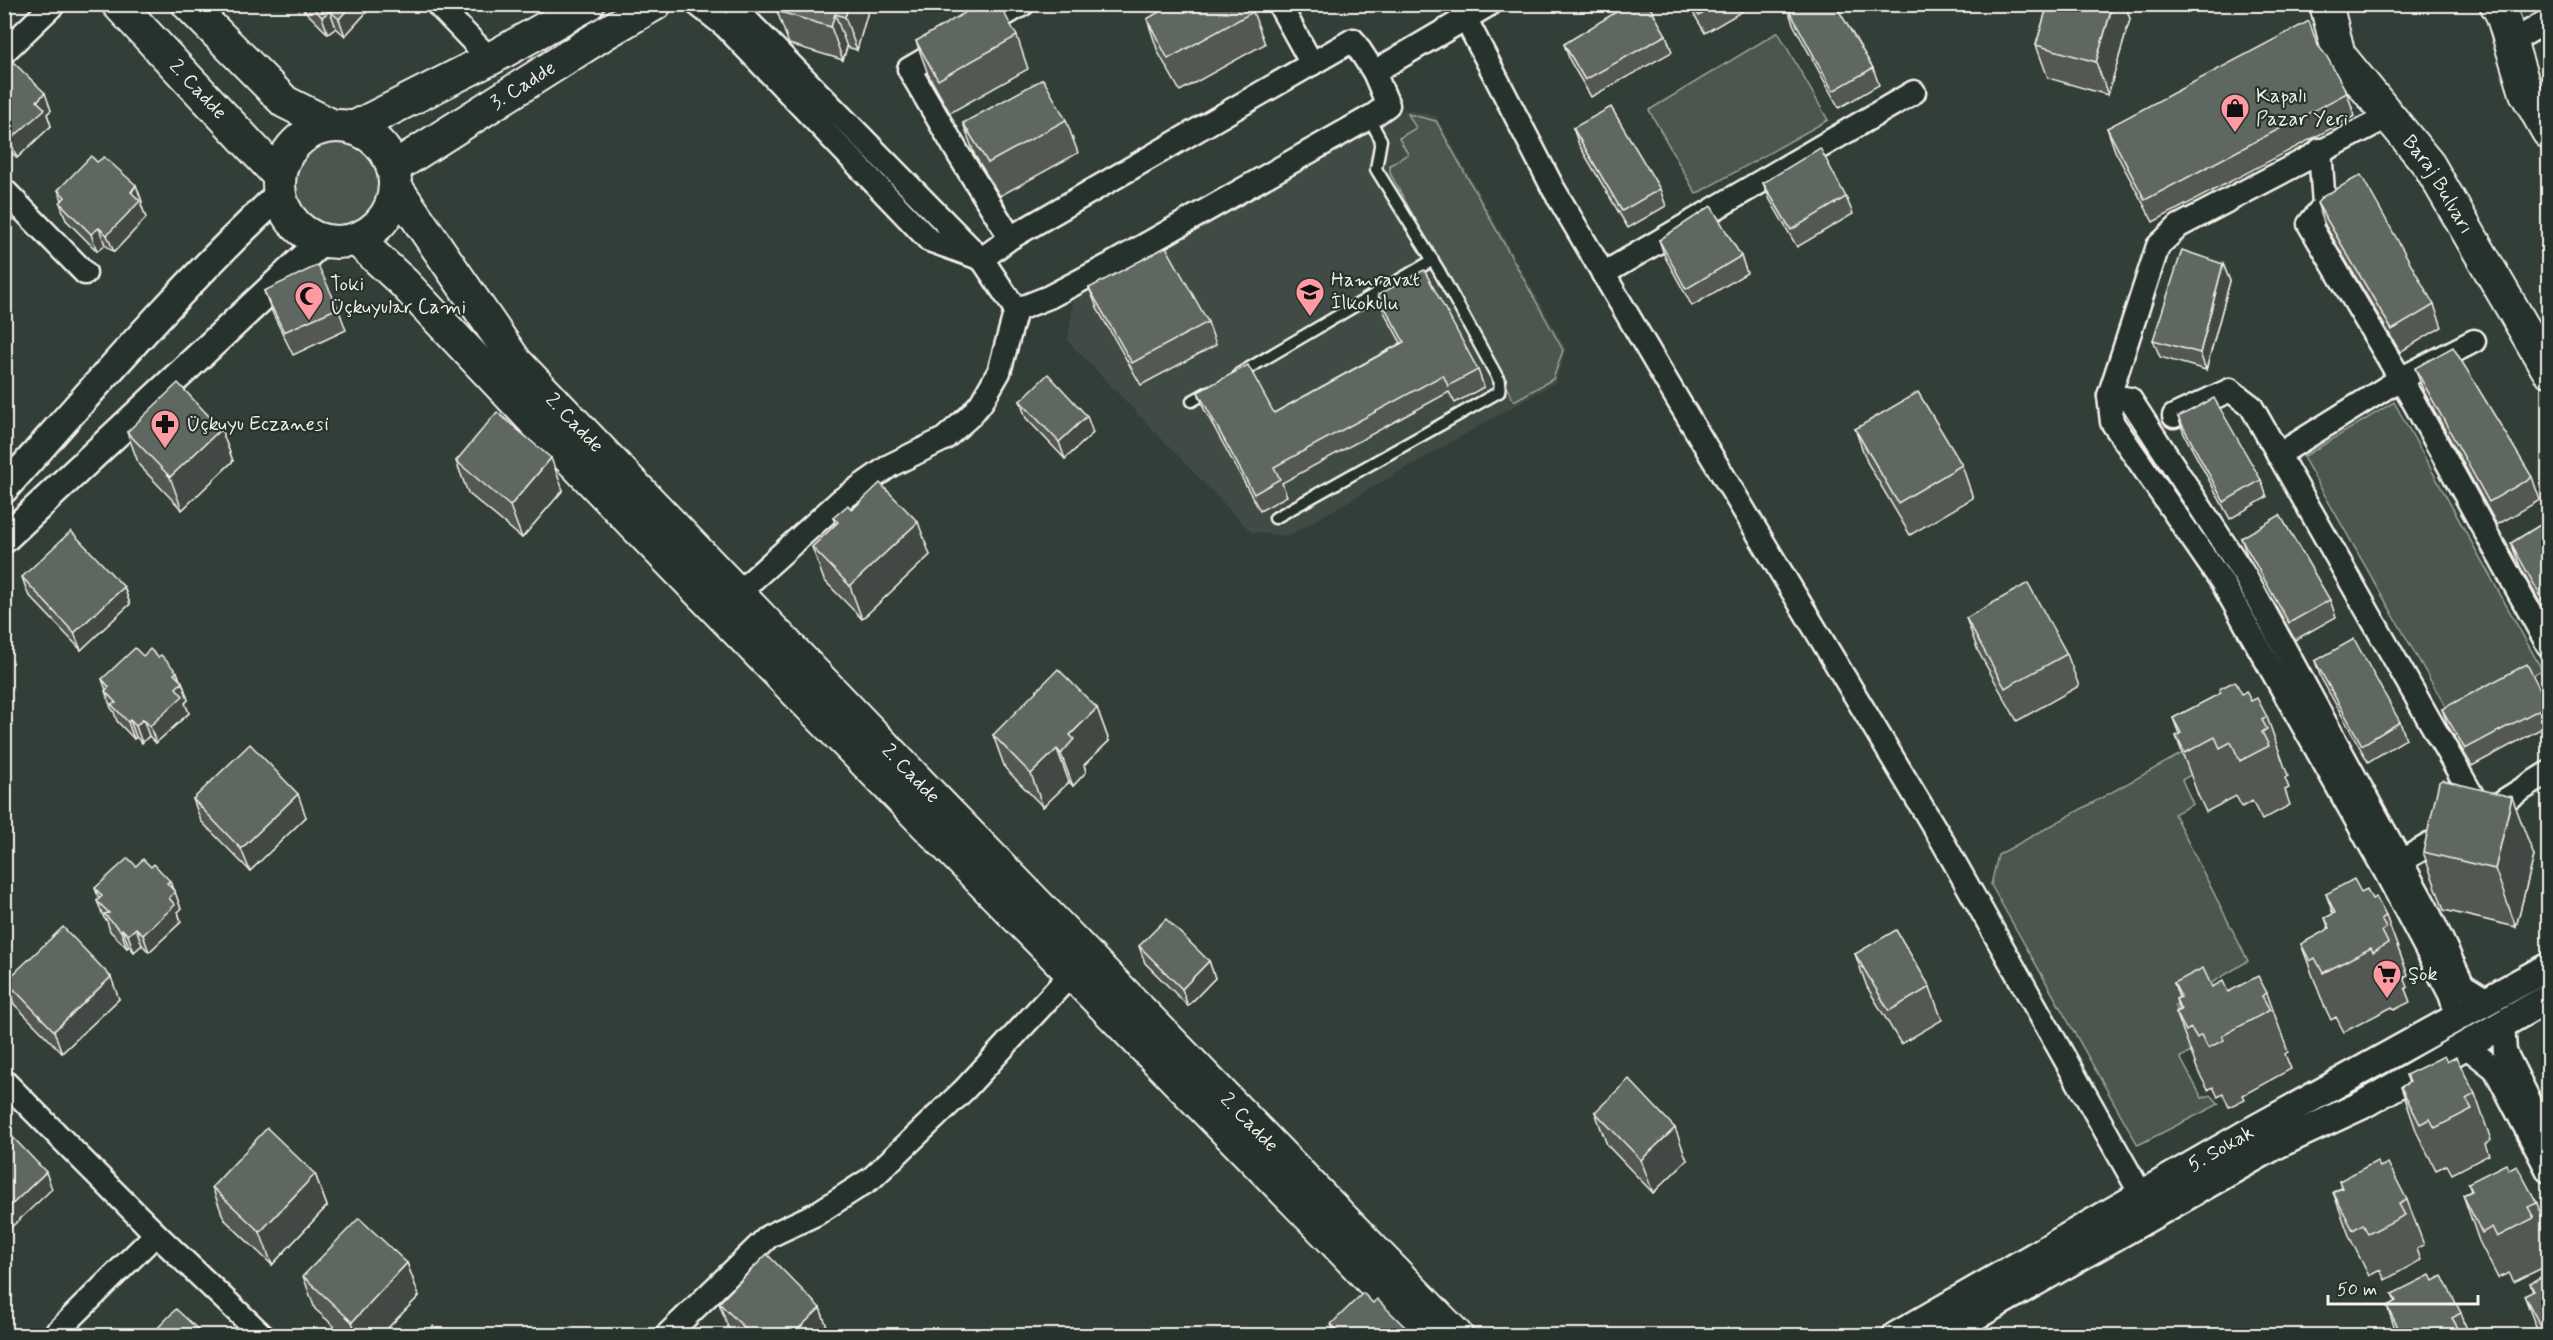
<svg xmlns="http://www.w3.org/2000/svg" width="2553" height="1340" viewBox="0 0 2553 1340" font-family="Mynerve,sans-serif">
<rect width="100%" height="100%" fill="#323e38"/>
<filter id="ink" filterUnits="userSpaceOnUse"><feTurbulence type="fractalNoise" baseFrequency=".0167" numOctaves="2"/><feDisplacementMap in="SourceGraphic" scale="12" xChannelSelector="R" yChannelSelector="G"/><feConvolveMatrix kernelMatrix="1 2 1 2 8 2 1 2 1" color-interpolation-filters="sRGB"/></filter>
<g filter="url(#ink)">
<polygon fill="#404b44" points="1405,109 1436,116 1566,349 1556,382 1288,536 1251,532 1068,341 1074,295 1368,132"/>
<g fill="#4c564f" stroke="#a0a49c" stroke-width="1.5">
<polygon points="1778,32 1828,120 1696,194 1649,110"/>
<polygon points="1408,114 1436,121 1563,350 1553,379 1514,401 1390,173 1390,165 1408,154 1399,138 1416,128"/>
<circle cx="338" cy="186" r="45"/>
<polygon points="2394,402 2542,670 2452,718 2303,457"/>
<polygon points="2262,709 2268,728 2182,780 2193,804 2174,814 2248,961 2175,1005 2194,1051 2180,1057 2202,1098 2211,1095 2219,1104 2138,1145 1991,885 1998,855"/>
</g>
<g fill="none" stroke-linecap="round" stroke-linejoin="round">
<g stroke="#f4f1e8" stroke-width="15">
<g id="service">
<polyline points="1239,374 1433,260"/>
<polyline points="1192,401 1210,391"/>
<polyline points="1275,518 1499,392 1500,382 1438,269 1376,169 1381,140 1369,118"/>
</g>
</g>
<g stroke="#f4f1e8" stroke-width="27">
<g id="minor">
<polyline points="437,4 490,59"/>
<polyline points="697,4 725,26 929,240 982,259"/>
<polyline points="735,4 739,12 976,254"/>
<polyline points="1279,4 1312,64"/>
<polyline points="1458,4 1553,188 1667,382 1943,842 2141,1194"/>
<polyline points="980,29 1023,4"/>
<polygon points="1353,40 1374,72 1388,105 1374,115 1108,266 1049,297 1016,310 982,259 1010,238"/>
<polyline points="2511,42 2548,21"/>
<polyline points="948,46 909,69 959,155 1005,229"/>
<polyline points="4,52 54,4"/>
<polyline points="1374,72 1490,4"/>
<polyline points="2389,116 2179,226 2158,246 2109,396 2112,422 2222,582 2385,871 2450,994 2454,1006 2452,1018"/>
<polyline points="2320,150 2324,205 2309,224 2410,395 2548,645"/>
<polyline points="4,190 85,273"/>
<polyline points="1603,274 1914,92"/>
<polyline points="2109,396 2130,399 2245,576 2427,909 2463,985 2487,1000"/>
<polyline points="2174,416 2230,390 2251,406 2481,811"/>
<polyline points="2278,455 2400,379 2474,341"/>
<polyline points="738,593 841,500 891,465 944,439 970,416 981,403 999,372 1016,310"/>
<polyline points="2486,812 2548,773"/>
<polyline points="2401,861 2450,833"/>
<polyline points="2503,1023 2505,1052 2544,1130"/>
<polyline points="2467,1047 2495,1069 2548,1171"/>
<polyline points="4,1081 156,1234 263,1336"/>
<polyline points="53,1336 156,1234"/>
<polyline points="666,1336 769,1236 816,1214 872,1178 965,1089 1072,973"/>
</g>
</g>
<g stroke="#f4f1e8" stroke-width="32">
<g id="tertiary">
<path d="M 4,489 C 93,389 181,286 279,195"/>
<polyline points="4,539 322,241"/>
<path id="s1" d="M 1896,1336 L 2248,1133 L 2548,967"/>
<polyline points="1940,1336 2276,1145 2362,1105 2548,998"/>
</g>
</g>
<g stroke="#f4f1e8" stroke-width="36">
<g id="secondary">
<path id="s2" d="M 118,4 L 279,176"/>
<polyline points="188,4 285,102 333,126"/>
<path id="s3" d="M 2326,4 L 2339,55 L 2429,165 L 2548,370"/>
<polyline points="2496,4 2502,14 2526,93 2548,132"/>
<circle cx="337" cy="184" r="58"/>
<polyline points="353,128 490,59 588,4"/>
<path id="s4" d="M 393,168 L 605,33 L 655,4"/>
<path id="s5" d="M 395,186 L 516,362 L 939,803 L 1457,1336"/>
<polyline points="356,239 404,283 550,438 809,705 1330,1237 1424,1336"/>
</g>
</g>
<use href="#service" stroke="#26332d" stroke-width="10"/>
<use href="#minor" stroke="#26332d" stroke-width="22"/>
<use href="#tertiary" stroke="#26332d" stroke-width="27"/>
<use href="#secondary" stroke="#26332d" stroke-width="32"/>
</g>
<g fill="#525953" stroke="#f4f1e8" stroke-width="1.5">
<polygon points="298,4 374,4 345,36 336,28 328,34"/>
<polygon points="777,4 870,4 857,50 847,47 843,60 789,44 777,11 778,9"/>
<polygon points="1688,4 1755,4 1705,33"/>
<polygon points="2048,4 2125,4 2130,19 2108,95 2048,78 2036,45"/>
<polygon points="1787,6 1873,68 1879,85 1839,108 1793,24"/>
<polygon points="1253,12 1265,44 1180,91 1158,52 1147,19"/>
<polygon points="1666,35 1672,52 1591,97 1570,61 1564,44"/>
<polygon points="1017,36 1028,69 950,113 928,74 916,41"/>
<polygon points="2317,44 2347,93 2355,116 2153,222 2115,151 2107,128"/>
<polygon points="4,65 51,110 47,114 51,126 17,158 8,149 4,154"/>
<polygon points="1066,120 1078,153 1000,196 975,156 963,123"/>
<polygon points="1573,128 1660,189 1666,206 1628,228 1579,145"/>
<polygon points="97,162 136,185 142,202 141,204 146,218 114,252 105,245 97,251 66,220 60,203 62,200 58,190"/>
<polygon points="1763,183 1846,197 1853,214 1797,247 1770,200"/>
<polygon points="2317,203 2434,305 2442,327 2400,352 2325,225"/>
<polygon points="1659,240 1741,256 1747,273 1692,306 1665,257"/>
<polygon points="2223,264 2230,281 2206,370 2160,357 2153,340"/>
<polygon points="1089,288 1208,322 1216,345 1141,385 1098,310"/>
<polygon points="264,291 338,308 346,330 293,355 273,314"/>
<polygon points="1378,295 1478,370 1484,387 1455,403 1449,392 1282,483 1287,496 1260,511 1204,409 1198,392 1274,413 1401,343 1384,312"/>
<polygon points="2415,368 2532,477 2540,500 2497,525 2423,390"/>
<polygon points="1020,401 1093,433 1065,459 1026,418"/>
<polygon points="2178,417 2261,480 2267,497 2230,519 2184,434"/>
<polygon points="221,429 233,461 182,510 139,465 127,432"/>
<polygon points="1855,429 1962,465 1973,498 1910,535 1867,462"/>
<polygon points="456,461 563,490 522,538 468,493"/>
<polygon points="852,510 930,555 862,619 824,580 812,547 836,525 833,518"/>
<polygon points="2548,520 2548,617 2520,566 2511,543"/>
<polygon points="2241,538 2330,600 2336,617 2295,640 2247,555"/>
<polygon points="22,577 124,587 130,604 81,650 28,594"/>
<polygon points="1966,618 2067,654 2079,686 2017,721 1978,651"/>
<polygon points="143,656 158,657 177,672 180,680 182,682 188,700 185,703 189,713 156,743 149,736 142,743 136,737 134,739 117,721 114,712 111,708 105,691 106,690 102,679"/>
<polygon points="2315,661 2400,722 2406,739 2368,762 2321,678"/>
<polygon points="2221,693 2242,694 2251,701 2267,717 2288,776 2285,778 2289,788 2285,790 2290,805 2262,820 2252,801 2242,807 2236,796 2206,812 2198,795 2176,736 2179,734 2173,718"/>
<polygon points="2548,705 2548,725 2472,766 2448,726 2442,709"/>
<polygon points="1097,708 1109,741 1084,765 1086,772 1073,786 1069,782 1043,807 1005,768 993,735"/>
<polygon points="193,799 306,817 250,871 201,821"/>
<polygon points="2423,852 2534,856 2516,927 2444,910"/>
<polygon points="136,866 173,889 175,892 181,909 178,912 181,922 149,952 142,945 134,952 129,946 127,948 110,931 107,921 104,918 97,901 99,899 95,888"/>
<polygon points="2361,892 2372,899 2386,916 2408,975 2404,977 2408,987 2405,989 2410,1002 2394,1010 2392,1007 2344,1032 2336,1017 2331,1020 2323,1003 2301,944 2329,929 2325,918 2333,914 2326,894"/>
<polygon points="1139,946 1209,961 1215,978 1188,1006 1145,963"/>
<polygon points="1855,954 1930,987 1942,1020 1901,1044 1867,987"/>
<polygon points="6,981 119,999 62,1053 14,1004"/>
<polygon points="2174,983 2212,987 2228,992 2267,993 2288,1052 2285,1054 2291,1069 2243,1095 2245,1099 2229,1107 2223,1094 2218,1097 2213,1087 2208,1090 2198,1071 2176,1012 2179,1010 2176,999 2179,998"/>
<polygon points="2447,1062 2475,1094 2491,1140 2485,1144 2489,1155 2452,1174 2447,1165 2436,1170 2417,1133 2401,1087 2409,1083 2406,1075"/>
<polygon points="1595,1112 1687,1160 1653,1193 1607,1145"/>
<polygon points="2380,1167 2407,1200 2424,1245 2417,1249 2421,1260 2385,1280 2380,1270 2369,1276 2350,1238 2333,1192 2341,1188 2339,1181"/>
<polygon points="2509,1170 2537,1203 2548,1235 2548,1251 2546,1252 2548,1258 2548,1265 2514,1282 2509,1273 2498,1278 2479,1241 2463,1195 2471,1191 2468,1183"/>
<polygon points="315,1174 327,1206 272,1265 224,1219 212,1187"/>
<polygon points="407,1263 419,1296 381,1335 344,1335 315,1309 303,1276"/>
<polygon points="2548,1273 2548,1335 2539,1335 2524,1295 2533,1291 2530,1283"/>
<polygon points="2433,1281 2461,1313 2469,1335 2397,1335 2387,1306 2395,1302 2392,1294"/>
<polygon points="719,1303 820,1308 830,1335 731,1335"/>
<polygon points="1373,1303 1405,1327 1408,1335 1335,1335 1331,1324"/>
</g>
<g fill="#424944" stroke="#f4f1e8" stroke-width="1.5">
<polygon points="352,4 374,4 345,36 339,19"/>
<polygon points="849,4 870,4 857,50 845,17"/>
<polygon points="2113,4 2125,4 2130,19 2108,95 2096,62"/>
<polygon points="330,11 336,28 328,34 322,17"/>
<polygon points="835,14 847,47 843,60 831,27"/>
<polygon points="45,93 51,110 47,114 51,126 17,158 10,140 37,101"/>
<polygon points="4,138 8,149 4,154"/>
<polygon points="136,185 142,202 141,204 146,218 114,252 107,235"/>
<polygon points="99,228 105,245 97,251 91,234"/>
<polygon points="2223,264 2230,281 2206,370 2200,353"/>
<polygon points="1087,416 1093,433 1065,459 1059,442"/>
<polygon points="221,429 233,461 182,510 170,477"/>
<polygon points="551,458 563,490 522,538 510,506"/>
<polygon points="918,522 930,555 862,619 850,586"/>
<polygon points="124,587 130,604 81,650 74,633"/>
<polygon points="177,672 181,684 182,682 188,700 185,703 189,713 156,743 150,726 176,688 174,674"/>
<polygon points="1097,708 1109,741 1084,765 1086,772 1073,786 1061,754 1070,735"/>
<polygon points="143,719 149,736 142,743 136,726"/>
<polygon points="130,720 136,737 134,739 128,722"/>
<polygon points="1057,749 1069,782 1043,807 1031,774"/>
<polygon points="298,794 306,817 250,871 241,849"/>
<polygon points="2512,797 2534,856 2516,927 2495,869"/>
<polygon points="170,881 174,893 175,892 181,909 178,912 181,922 149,952 143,935 169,898 167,883"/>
<polygon points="136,928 142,945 134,952 128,935"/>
<polygon points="122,929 129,946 127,948 121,931"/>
<polygon points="1209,961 1215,978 1188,1006 1182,989"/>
<polygon points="111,977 119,999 62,1053 54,1031"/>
<polygon points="1675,1128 1687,1160 1653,1193 1641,1160"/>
<polygon points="46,1172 52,1189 4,1234 4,1212"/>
<polygon points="315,1174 327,1206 272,1265 260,1232"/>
<polygon points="407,1263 419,1296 381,1335 357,1335 352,1322"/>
<polygon points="820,1308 830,1335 792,1335"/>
<polygon points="1405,1327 1408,1335 1399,1335 1399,1334"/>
</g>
<g fill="#5f6861" stroke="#f4f1e8" stroke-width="1.5">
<polygon points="309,4 352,4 339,19 330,11 322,17"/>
<polygon points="779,4 849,4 845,17 835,14 831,27 777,11"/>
<polygon points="980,4 999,4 1017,36 938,80 916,41"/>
<polygon points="1172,4 1250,4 1253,12 1168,59 1147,19"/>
<polygon points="1629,4 1648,4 1666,35 1585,80 1564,44"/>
<polygon points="1692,4 1719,4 1699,16"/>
<polygon points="1791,4 1835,4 1873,68 1833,91 1787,6"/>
<polygon points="2048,4 2113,4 2096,62 2036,45"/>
<polygon points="2309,21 2317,44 2327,57 2347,93 2145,200 2107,128"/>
<polygon points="12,61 45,93 37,101 45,109 10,140 4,134 4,65 7,67"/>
<polygon points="1043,79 1066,120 988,163 963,123"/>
<polygon points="1611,107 1660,189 1622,211 1573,128"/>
<polygon points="1820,148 1846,197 1791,230 1763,183"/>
<polygon points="91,156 97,162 104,157 136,185 131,192 140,201 107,235 99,228 91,234 60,203 65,197 58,190"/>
<polygon points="2361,175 2434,305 2392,330 2317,203 2322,197"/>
<polygon points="1711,206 1741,256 1686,289 1659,240"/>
<polygon points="1166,247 1208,322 1132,363 1089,288"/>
<polygon points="2182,250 2223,264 2200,353 2153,340"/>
<polygon points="318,265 338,308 284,332 264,291"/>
<polygon points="1424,270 1478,370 1448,386 1443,375 1274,467 1280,479 1254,494 1198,392 1248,365 1274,413 1404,342 1378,295"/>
<polygon points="2453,347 2532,477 2489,502 2415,368"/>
<polygon points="1048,374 1087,416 1059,442 1020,401"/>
<polygon points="178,383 221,429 170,477 127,432"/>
<polygon points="1918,392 1962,465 1898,503 1855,429"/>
<polygon points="2214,398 2261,480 2224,502 2178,417"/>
<polygon points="497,412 551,458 510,506 456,461"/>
<polygon points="880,483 918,522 850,586 812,547 838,522 833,518 848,505 852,510"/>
<polygon points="2280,515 2330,600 2289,623 2241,538"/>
<polygon points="2548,520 2548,609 2511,543"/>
<polygon points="71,531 124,587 74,633 22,577"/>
<polygon points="2028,583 2067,654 2005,688 1966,618"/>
<polygon points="2354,639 2400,722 2362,745 2315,661"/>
<polygon points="135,648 143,656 150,649 158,657 161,655 177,672 174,674 182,682 176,688 183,696 150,726 143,719 136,726 130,720 128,722 111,704 116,703 105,691 109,687 102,679"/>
<polygon points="2527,664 2548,705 2465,749 2442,709"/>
<polygon points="1058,669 1097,708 1070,735 1074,739 1061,754 1057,749 1031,774 993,735"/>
<polygon points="2235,681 2242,694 2246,691 2251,701 2257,698 2267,717 2262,720 2267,729 2262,732 2269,746 2240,761 2231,742 2220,748 2215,737 2185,753 2176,736 2181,733 2173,718 2221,693 2219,689"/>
<polygon points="250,744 298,794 241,849 193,799"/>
<polygon points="2442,780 2512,797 2495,869 2423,852 2439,782"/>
<polygon points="128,858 136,866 143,859 151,867 154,864 170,881 167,883 175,892 169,898 175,905 143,935 136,928 128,935 122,929 121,931 104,914 109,913 97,901 102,896 95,888"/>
<polygon points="2354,879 2361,892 2367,889 2372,899 2376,897 2386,916 2381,919 2386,928 2382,931 2388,943 2373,952 2371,948 2323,973 2315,958 2310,961 2301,944 2330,928 2325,918 2335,913 2326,894"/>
<polygon points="1166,919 1209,961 1182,989 1139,946"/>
<polygon points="63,927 111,977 54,1031 6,981"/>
<polygon points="1896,930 1930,987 1889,1011 1855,954"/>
<polygon points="2203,968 2212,987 2223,981 2228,992 2258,976 2267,993 2262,996 2270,1010 2222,1036 2224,1040 2208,1048 2201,1035 2197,1038 2191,1028 2186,1031 2176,1012 2181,1010 2176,999 2181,997 2174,983"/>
<polygon points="2444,1056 2447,1062 2456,1057 2475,1094 2466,1099 2472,1109 2435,1128 2430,1119 2420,1124 2401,1087 2410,1082 2406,1075"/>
<polygon points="1629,1079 1675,1128 1641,1160 1595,1112"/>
<polygon points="4,1128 46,1172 4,1212"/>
<polygon points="267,1128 315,1174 260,1232 212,1187"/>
<polygon points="2377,1161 2380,1167 2388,1163 2407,1200 2399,1204 2405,1215 2368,1234 2363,1224 2353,1230 2333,1192 2342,1188 2339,1181"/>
<polygon points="2506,1164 2509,1170 2517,1166 2537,1203 2528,1207 2534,1218 2497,1237 2492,1227 2482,1233 2463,1195 2472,1191 2468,1183"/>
<polygon points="359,1218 407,1263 352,1322 303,1276"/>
<polygon points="767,1254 820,1308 792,1335 752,1335 719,1303"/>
<polygon points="2548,1273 2548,1330 2544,1332 2524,1295 2534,1290 2530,1283"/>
<polygon points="2430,1275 2433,1281 2442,1276 2461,1313 2452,1318 2458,1328 2444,1335 2402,1335 2387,1306 2396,1301 2392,1294"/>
<polygon points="1363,1293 1373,1303 1377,1299 1405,1327 1399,1334 1400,1335 1342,1335 1331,1324"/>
<polygon points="176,1309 204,1335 151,1335"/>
<polygon points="433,1326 441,1335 447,1329 453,1335 424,1335"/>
</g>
</g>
<defs>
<g id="shop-pin" transform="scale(1.5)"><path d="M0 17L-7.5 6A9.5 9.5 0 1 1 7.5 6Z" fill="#ff9aa2" stroke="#26332d"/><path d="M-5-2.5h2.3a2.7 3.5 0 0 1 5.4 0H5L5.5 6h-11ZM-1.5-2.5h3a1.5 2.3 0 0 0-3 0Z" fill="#111"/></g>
<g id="school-pin" transform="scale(1.5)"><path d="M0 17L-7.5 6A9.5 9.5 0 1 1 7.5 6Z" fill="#ff9aa2" stroke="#26332d"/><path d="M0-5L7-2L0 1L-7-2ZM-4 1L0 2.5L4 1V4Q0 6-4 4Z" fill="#111"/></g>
<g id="mosque-pin" transform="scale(1.5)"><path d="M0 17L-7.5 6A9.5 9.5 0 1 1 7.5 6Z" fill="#ff9aa2" stroke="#26332d"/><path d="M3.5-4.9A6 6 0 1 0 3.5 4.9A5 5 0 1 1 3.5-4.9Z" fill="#111"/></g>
<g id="pharmacy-pin" transform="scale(1.5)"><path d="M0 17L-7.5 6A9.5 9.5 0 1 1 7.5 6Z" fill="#ff9aa2" stroke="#26332d"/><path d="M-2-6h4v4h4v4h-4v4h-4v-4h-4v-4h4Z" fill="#111"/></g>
<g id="supermarket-pin" transform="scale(1.5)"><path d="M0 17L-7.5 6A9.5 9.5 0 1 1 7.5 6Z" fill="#ff9aa2" stroke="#26332d"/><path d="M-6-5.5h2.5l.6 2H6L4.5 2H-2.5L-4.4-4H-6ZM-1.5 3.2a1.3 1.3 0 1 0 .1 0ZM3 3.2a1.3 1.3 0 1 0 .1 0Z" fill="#111"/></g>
</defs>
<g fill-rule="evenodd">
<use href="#shop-pin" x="2235" y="108"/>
<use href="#school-pin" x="1310" y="292"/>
<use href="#mosque-pin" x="309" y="296"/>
<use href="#pharmacy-pin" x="165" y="424"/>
<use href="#supermarket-pin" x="2387" y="974"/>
</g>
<g text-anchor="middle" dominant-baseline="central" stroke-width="4.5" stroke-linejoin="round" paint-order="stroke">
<g font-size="20" fill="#f4f1e8" stroke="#26332d">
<text stroke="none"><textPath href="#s4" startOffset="154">3. Cadde</textPath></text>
<text stroke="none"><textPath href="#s2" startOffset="117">2. Cadde</textPath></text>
<text stroke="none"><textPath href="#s3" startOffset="216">Baraj Bulvarı</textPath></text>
<text stroke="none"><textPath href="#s5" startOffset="298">2. Cadde</textPath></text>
<text stroke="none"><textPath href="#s5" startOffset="784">2. Cadde</textPath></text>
<text stroke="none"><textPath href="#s5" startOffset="1270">2. Cadde</textPath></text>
<text stroke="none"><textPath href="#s1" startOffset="375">5. Sokak</textPath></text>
</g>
<g font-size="20" fill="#f4f1e8" stroke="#26332d" text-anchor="start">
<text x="2256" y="96">Kapalı<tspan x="2256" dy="23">Pazar Yeri</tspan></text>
<text x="1331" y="280">Hamravat<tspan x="1331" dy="23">İlkokulu</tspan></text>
<text x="330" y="284">Toki<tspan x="330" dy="23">Üçkuyular Cami</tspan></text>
<text x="186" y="424">Üçkuyu Eczanesi</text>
<text x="2408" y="974">Şok</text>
</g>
</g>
<rect width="2553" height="1340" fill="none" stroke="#26332d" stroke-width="24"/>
<rect x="12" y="12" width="2529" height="1316" fill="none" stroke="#f4f1e8" stroke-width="2" filter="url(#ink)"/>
<path d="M2328 1295v9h150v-9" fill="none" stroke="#f4f1e8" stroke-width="3"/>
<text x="2337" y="1295" font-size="18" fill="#f4f1e8" stroke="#26332d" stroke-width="4.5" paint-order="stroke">50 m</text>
</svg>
